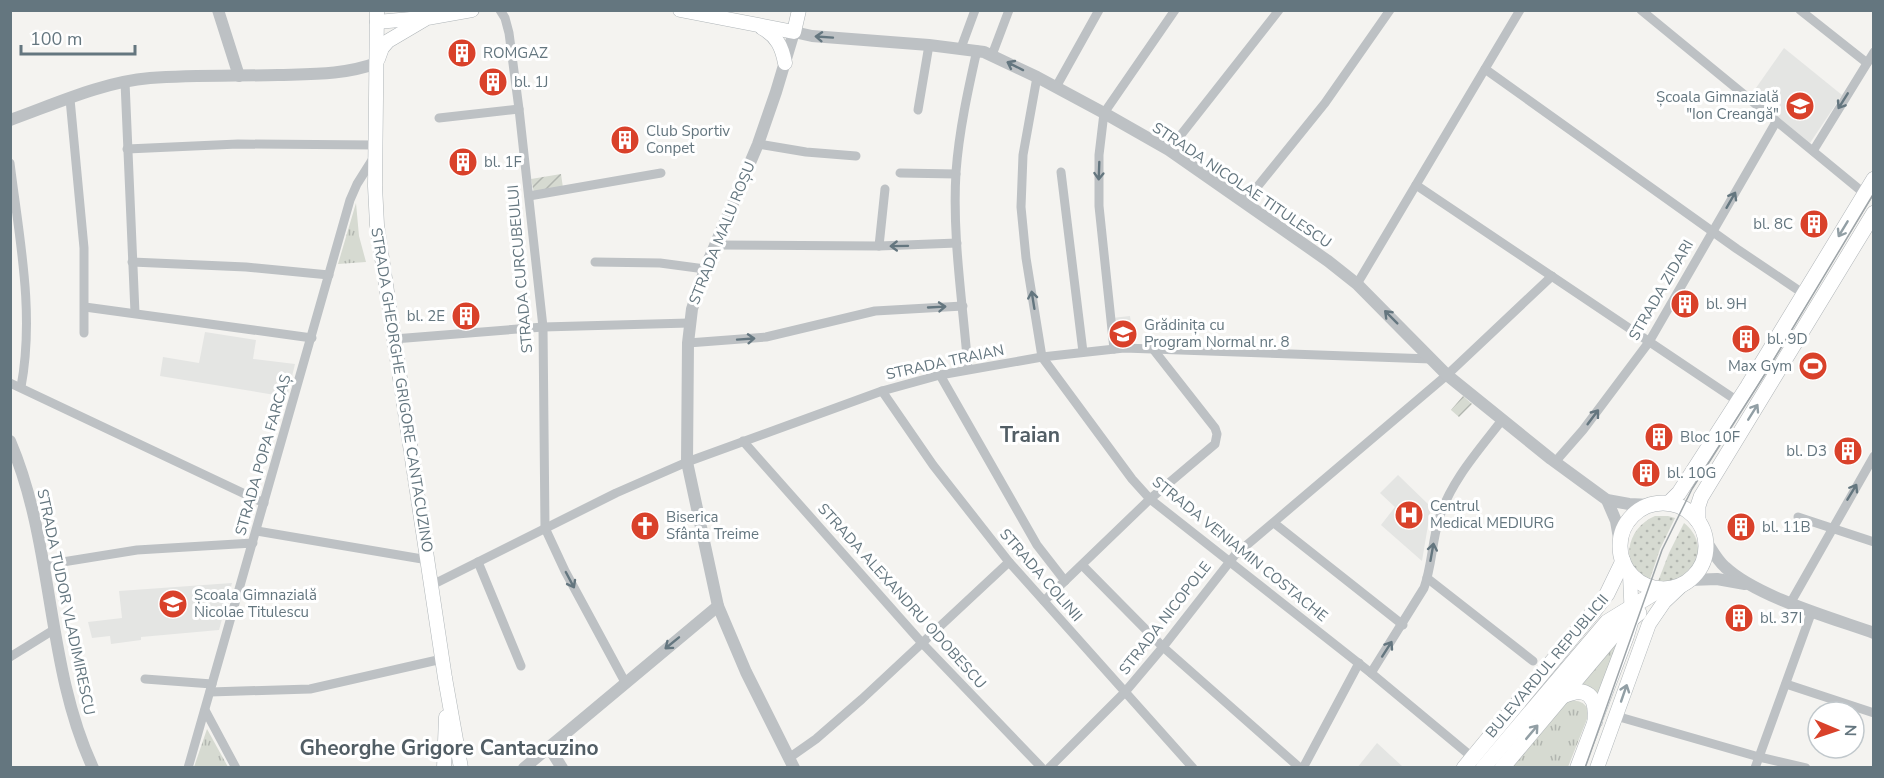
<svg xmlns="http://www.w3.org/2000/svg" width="1884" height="778" viewBox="0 0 1884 778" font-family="'Nunito Sans',sans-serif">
<defs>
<pattern id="grass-dots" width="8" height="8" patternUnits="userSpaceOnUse" patternTransform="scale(1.5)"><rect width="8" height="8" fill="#d6dad1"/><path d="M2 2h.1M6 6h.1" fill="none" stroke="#b1b5af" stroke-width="1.8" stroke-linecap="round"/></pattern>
<pattern id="park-tufts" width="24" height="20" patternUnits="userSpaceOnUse" patternTransform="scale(1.5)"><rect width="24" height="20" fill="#d6dad1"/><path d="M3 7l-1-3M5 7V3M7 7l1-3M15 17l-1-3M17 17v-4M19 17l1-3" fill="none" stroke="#b1b5af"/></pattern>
<pattern id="garden-furrows" width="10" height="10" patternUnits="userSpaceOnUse" patternTransform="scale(1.5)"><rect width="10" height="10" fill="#d6dad1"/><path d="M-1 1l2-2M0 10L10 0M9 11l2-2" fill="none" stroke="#b1b5af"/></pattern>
</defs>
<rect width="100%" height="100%" fill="#f4f3f0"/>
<g fill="#e4e5e3">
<polygon points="1784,48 1842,95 1810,143 1751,95"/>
<polygon points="1130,316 1134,341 1115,343 1112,318"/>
<polygon points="205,332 256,340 253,359 295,364 287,397 160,376 163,357 199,363"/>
<polygon points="1398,475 1431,507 1422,561 1381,525 1395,507 1380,493"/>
<polygon points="232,583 219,630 141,637 141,640 111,644 110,636 92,638 88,622 122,618 119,591"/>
<polygon points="1377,743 1403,767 1414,766 1416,767 1357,768"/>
</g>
<g fill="url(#grass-dots)">
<path d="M 1655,516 L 1668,516 L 1675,518 L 1660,549 L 1649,582 C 1618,567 1626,528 1655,516 Z"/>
<path d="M 1684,523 C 1713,546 1694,588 1657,584 L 1669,553 Z"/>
</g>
<g fill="url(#park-tufts)">
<polygon points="356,203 359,236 366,262 338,264"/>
<polygon points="1623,629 1599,697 1579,685"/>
<path d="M 1567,699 C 1579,702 1586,700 1589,714 L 1568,767 L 1509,768 Z"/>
<polygon points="207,729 228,767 194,767"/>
</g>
<g fill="url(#garden-furrows)">
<polygon points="561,174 563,188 534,193 531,179"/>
<polygon points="1463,396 1472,404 1459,417 1451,410"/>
</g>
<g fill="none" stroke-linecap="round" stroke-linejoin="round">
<g stroke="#afb5b8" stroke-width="15">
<g id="secondary">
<polyline points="377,10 375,186 377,225 445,678 461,768"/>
<polyline points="680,10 794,32 799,10"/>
<polyline points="377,22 422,18"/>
<path d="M 762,28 C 777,36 782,47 785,63"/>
<polyline points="378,59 382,48 388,41 427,18 472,10"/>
<polyline points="444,768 446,717"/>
<polyline points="1577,768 1627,636 1632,619 1630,575"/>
<polyline points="1597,768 1649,624 1664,602 1682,585"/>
</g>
</g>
<g stroke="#b0b5b8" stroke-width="16">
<g id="primary">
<polyline points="1669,503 1679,493 1748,386 1874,179"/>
<circle cx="1663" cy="546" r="43"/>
<polyline points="1698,521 1698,506 1701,497 1874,213"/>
<path d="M 1563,696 C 1587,685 1597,696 1595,721"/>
<polyline points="1464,768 1594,611 1607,594 1623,561"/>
<polyline points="1483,768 1607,622 1661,589"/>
<polyline points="1502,768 1618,630 1639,613"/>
</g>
</g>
<g stroke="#bdc1c4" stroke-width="9">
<polyline points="500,10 505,18 509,33 519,109 543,327 545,528 565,571 625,682"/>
<polyline points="1641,10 1865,194"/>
<polyline points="1800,10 1867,63"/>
<polyline points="961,48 975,10"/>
<polyline points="992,55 1009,10"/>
<polyline points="1485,69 1737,249 1804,294"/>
<polyline points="1037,77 1023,155 1021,207 1026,258 1042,357 1132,479 1150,499 1371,673 1472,757"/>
<polyline points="125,82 135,313"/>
<polyline points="1056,87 1099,10"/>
<polyline points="70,99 84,248 84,333"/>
<polyline points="918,110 929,45"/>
<polyline points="439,118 519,109"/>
<polyline points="758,144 806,152 856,156"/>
<polyline points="127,149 238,144 376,145"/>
<polyline points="1169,150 1279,10"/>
<polyline points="1813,151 1874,52"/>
<path d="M 10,163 C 19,237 35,313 21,387"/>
<polyline points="1061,172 1083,352"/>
<polyline points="900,173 956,174"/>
<polyline points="1416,185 1739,402"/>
<polyline points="529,196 661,173"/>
<polyline points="1245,202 1325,103 1390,10"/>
<polyline points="716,245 879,246 957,243"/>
<polyline points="879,246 885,189"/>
<polyline points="132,262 246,267 329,275"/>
<polyline points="595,262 660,263 705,269"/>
<polyline points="1357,284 1520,10"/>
<polyline points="85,307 312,338"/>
<polyline points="394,339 543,327 689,323"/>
<polyline points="688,343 766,337 875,311 963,306"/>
<polyline points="1114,349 1099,206 1099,155 1104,113 1175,10"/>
<path d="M 968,369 C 963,304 952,237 956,172 C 959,131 968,90 977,50"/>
<polyline points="940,375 1037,545 1065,581"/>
<polyline points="10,383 264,503"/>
<polyline points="882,391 933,465 1009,562 1193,768"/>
<polyline points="743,441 922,643 1042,768"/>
<polyline points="1555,462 1583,430 1649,342 1776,122"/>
<polyline points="1798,517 1874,542"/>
<polyline points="1274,523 1403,625"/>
<polyline points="257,531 428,560"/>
<polyline points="478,562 521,666"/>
<polyline points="44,565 137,550 253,543"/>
<polyline points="1082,565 1163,647 1300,768"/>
<polyline points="1427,578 1533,661"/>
<polyline points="432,585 616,493 687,462 882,391 940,375 1042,357 1124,348 1431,359"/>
<polyline points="1044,601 1150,499 1215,444 1217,434 1215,428 1153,349"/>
<polyline points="1791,602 1874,456"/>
<polyline points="10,657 55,629"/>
<path d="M 1371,673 L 1424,588 C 1432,566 1432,541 1439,519 C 1450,482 1479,450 1502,420"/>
<polyline points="145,679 212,684"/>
<polyline points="1786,684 1874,713"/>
<polyline points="210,692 310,689 442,659"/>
<polyline points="205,710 236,768"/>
<polyline points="1616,716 1759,757 1806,768"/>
<polyline points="789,758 816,739 862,699 1009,562"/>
<polyline points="188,768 350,200 357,184 374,157"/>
<polyline points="1049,768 1125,692 1163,647 1235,555 1447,375 1552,276"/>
<polyline points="1303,768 1359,663"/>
<polyline points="1755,768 1812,611"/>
</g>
<g stroke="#bdc1c4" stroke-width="12">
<polyline points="218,10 239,76"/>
<path d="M 10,120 C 55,104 102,82 150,78 C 193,75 235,76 278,75 C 312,74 344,75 377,63"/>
<path d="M 10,441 C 55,546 45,665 93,768"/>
<polyline points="1607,500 1616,521 1620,544"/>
<path d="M 1706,541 C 1712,550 1717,560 1725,567 C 1757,597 1832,618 1874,633"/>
<polyline points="1690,580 1717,579 1745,584"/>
<polyline points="549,747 562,768"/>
<polyline points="524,768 718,606"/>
<polyline points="794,768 746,672 718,606 687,462 688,343 692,309 705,269 758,144 776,92 794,32 812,36 929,45 984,52 1037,77 1104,113 1169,150 1328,261 1357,284 1447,375 1551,459 1607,500 1629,504 1651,505"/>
</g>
<use href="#secondary" stroke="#fff" stroke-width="14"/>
<use href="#primary" stroke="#fff" stroke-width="15"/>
<polyline stroke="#9ea5a9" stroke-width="1.5" points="1585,768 1662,550 1692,489 1767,371 1874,193"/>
</g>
<defs><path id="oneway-shaft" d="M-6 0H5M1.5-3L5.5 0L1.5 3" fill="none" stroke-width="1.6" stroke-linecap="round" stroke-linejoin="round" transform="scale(1.5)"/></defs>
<g stroke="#64767f">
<use href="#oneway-shaft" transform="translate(824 37) rotate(-176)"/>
<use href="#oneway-shaft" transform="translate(1015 66) rotate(-153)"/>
<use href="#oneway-shaft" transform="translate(1843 101) rotate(122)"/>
<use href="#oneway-shaft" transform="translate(1099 171) rotate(92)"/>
<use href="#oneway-shaft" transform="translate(1731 200) rotate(-60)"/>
<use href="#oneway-shaft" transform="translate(899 246) rotate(179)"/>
<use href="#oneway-shaft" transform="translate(1033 300) rotate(-99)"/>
<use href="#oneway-shaft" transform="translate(937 307) rotate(-3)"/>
<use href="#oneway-shaft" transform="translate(1391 317) rotate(-135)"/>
<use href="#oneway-shaft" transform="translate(746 339) rotate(-4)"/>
<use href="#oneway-shaft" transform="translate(1593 417) rotate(-53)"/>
<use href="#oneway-shaft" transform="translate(1852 492) rotate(-59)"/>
<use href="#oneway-shaft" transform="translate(1432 552) rotate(-80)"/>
<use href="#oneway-shaft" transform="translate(570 580) rotate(62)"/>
<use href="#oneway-shaft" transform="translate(672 643) rotate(141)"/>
<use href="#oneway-shaft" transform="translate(1387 649) rotate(-57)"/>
</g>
<g stroke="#929fa5">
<use href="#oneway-shaft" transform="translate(1843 229) rotate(121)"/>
<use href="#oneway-shaft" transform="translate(1753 412) rotate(-58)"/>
<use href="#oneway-shaft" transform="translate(1624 693) rotate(-71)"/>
<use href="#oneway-shaft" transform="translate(1532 732) rotate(-50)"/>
</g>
<defs>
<g id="building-disc" transform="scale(1.5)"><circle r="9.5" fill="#d9412a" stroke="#fff"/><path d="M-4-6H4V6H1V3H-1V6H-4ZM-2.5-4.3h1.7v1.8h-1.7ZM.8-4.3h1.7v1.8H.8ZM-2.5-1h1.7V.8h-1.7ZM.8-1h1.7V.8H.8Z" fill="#fff"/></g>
<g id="school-disc" transform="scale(1.5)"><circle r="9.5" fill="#d9412a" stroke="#fff"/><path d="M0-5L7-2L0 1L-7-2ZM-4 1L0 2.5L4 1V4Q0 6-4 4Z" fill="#fff"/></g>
<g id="stadium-disc" transform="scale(1.5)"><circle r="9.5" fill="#d9412a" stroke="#fff"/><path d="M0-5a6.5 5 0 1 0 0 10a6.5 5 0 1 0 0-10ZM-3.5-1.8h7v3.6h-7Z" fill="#fff"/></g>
<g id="hospital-disc" transform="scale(1.5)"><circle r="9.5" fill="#d9412a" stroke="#fff"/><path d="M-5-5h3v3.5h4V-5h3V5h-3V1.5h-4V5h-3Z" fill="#fff"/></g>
<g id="church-disc" transform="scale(1.5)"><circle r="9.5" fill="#d9412a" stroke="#fff"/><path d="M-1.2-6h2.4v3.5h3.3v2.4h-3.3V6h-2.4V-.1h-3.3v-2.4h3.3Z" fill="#fff"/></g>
</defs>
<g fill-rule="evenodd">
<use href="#building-disc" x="462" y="53"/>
<use href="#building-disc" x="493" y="82"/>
<use href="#school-disc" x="1800" y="106"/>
<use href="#building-disc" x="625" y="140"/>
<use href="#building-disc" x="463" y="162"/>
<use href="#building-disc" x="1814" y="224"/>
<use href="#building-disc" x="1685" y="304"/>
<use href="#building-disc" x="466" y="316"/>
<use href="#school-disc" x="1123" y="334"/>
<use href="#building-disc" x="1746" y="339"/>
<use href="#stadium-disc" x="1813" y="366"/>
<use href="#building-disc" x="1659" y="437"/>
<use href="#building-disc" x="1848" y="451"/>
<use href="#building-disc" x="1646" y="473"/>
<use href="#hospital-disc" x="1409" y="515"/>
<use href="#church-disc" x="645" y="526"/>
<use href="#building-disc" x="1741" y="527"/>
<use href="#school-disc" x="173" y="604"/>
<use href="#building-disc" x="1739" y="618"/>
</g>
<g text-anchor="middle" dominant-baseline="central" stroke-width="6" stroke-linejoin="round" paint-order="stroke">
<g font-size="15" fill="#64767f" stroke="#fff" text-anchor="start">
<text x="483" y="53">ROMGAZ</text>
<text x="514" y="82">bl. 1J</text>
<text x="1779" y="97" text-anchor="end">Școala Gimnazială<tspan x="1779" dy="17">"Ion Creangă"</tspan></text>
<text x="646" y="131">Club Sportiv<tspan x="646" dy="17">Conpet</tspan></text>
<text x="484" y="162">bl. 1F</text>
<text x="1793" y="224" text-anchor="end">bl. 8C</text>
<text x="1706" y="304">bl. 9H</text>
<text x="445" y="316" text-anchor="end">bl. 2E</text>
<text x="1144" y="325">Grădinița cu<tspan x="1144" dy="17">Program Normal nr. 8</tspan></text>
<text x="1767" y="339">bl. 9D</text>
<text x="1792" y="366" text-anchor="end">Max Gym</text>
<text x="1680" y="437">Bloc 10F</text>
<text x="1827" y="451" text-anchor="end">bl. D3</text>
<text x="1667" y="473">bl. 10G</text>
<text x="1430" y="506">Centrul<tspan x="1430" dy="17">Medical MEDIURG</tspan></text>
<text x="666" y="517">Biserica<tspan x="666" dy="17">Sfânta Treime</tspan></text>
<text x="1762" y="527">bl. 11B</text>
<text x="194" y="595">Școala Gimnazială<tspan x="194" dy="17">Nicolae Titulescu</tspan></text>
<text x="1760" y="618">bl. 37I</text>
</g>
<g font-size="15" fill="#64767f" stroke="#fff">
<text transform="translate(1242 185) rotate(34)">STRADA NICOLAE TITULESCU</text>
<text transform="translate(722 233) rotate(-68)">STRADA MALU ROȘU</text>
<text transform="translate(520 269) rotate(-95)">STRADA CURCUBEULUI</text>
<text transform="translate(1661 290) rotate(-60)">STRADA ZIDARI</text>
<text transform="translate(945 362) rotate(-12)">STRADA TRAIAN</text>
<text transform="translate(402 390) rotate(81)">STRADA GHEORGHE GRIGORE CANTACUZINO</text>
<text transform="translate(263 455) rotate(-74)">STRADA POPA FARCAȘ</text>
<text transform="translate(1240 549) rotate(39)">STRADA VENIAMIN COSTACHE</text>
<text transform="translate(1041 575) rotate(49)">STRADA COLINII</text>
<text transform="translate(902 596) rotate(48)">STRADA ALEXANDRU ODOBESCU</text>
<text transform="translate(66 602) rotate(78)">STRADA TUDOR VLADIMIRESCU</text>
<text transform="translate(1165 618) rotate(-52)">STRADA NICOPOLE</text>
<text transform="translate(1547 666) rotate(-50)">BULEVARDUL REPUBLICII</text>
</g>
<g font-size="21" font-weight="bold" fill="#525e65" stroke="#fff">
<text x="1030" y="435">Traian</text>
<text x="449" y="748">Gheorghe Grigore Cantacuzino</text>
</g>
</g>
<rect width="1884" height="778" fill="none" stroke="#64767f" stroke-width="24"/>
<g transform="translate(1836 730) rotate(92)"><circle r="28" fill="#ffffff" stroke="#c1c8cc" stroke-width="1.5"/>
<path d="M0-4.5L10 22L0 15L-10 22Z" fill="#d9412a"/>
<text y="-9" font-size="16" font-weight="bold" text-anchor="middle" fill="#64767f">N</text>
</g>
<path d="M21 45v9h114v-9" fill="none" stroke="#64767f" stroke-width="3"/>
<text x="30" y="45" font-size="18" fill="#64767f" stroke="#ffffff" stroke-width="4.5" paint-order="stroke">100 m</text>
</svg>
